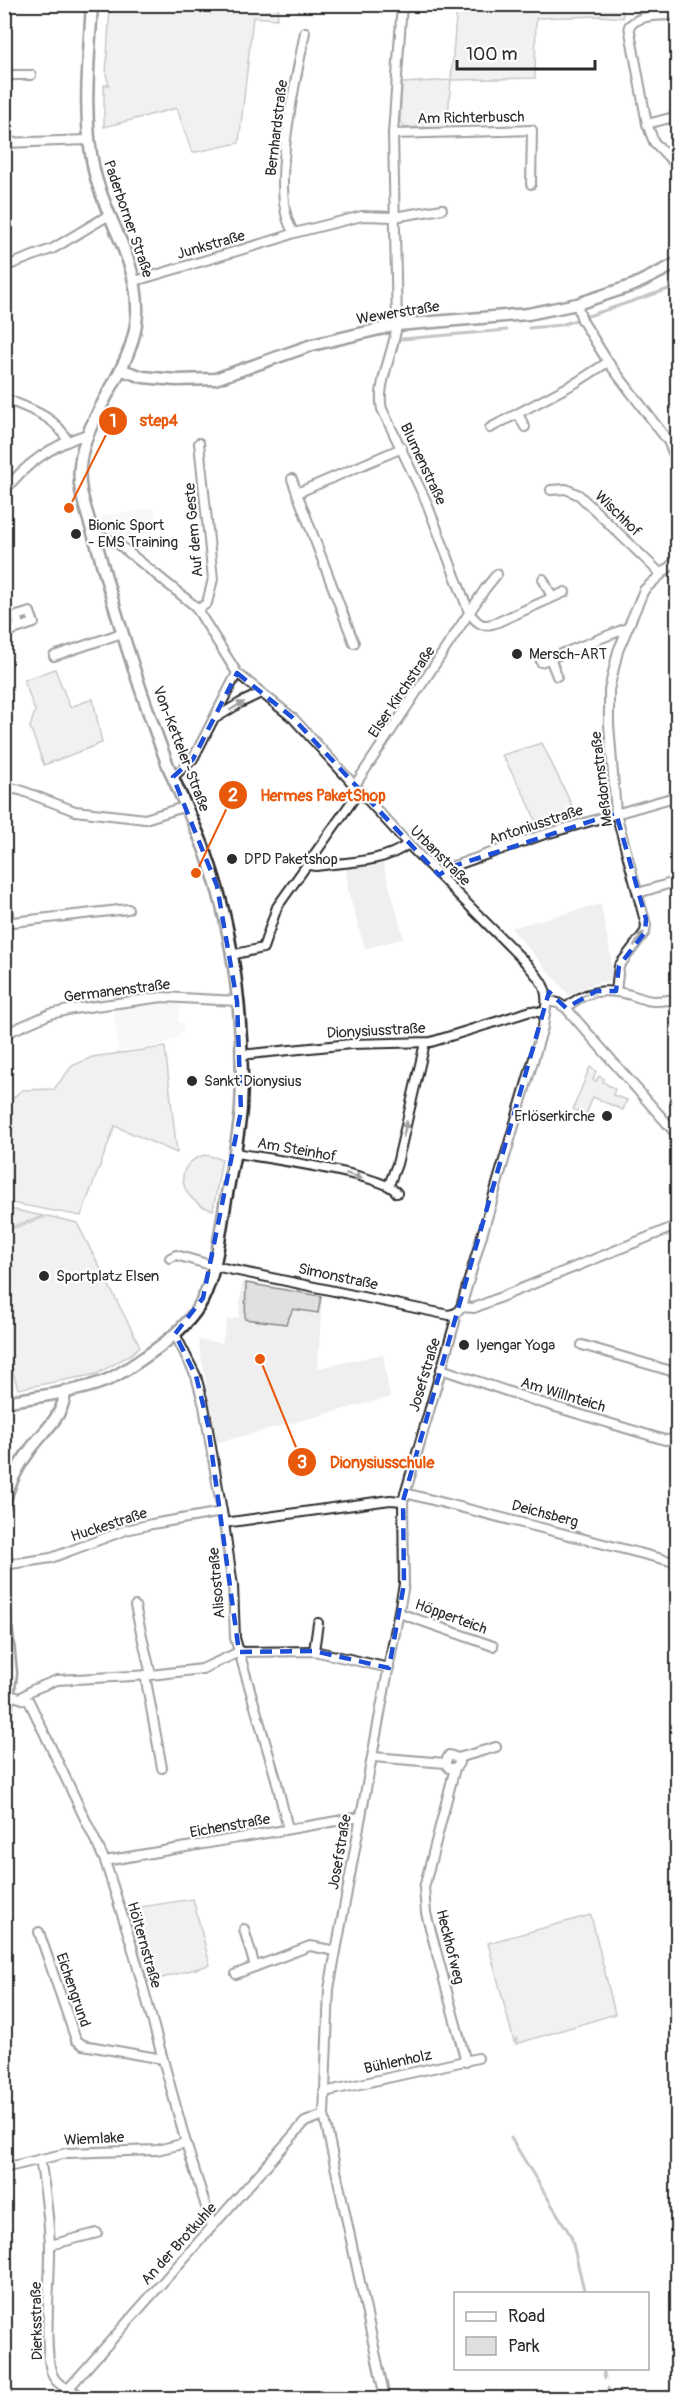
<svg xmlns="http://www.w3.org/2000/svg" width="682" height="2403" viewBox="0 0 682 2403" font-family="Pangolin,sans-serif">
<rect width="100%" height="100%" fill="#fff"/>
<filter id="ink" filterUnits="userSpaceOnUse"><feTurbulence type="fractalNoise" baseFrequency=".0167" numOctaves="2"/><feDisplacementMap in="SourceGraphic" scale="12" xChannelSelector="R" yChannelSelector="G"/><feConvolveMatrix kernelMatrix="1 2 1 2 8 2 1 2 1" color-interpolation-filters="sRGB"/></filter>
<g filter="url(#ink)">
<g fill="#efefef">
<polygon points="154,508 159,530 122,539 105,528 101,516"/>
<polygon points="383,863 404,938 365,949 348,891 346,868"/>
<polygon points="601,904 611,957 612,980 591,985 569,995 511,928"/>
<polygon points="163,1002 181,1004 178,1022 184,1023 183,1033 179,1032 178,1038 154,1048 119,1051 113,1010"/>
<polygon points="242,1281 322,1295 318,1368 383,1354 390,1397 217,1443 198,1340 222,1343 227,1320 239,1317"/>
</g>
<g fill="#e0e0e0" stroke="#868686" stroke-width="1.5">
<polygon points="110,5 279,5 277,19 253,17 239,143 192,153 177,108 104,127 104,85 109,85 106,74"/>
<polygon points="457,5 622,5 623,18 601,16 536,18 535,78 451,80 447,128 404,127 400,120 402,83 451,80"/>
<polygon points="55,669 70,707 93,699 102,743 44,765 30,727 35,711 24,680"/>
<polygon points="542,743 577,816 539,829 528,802 502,755"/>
<polygon points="165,1047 177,1153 115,1126 81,1216 5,1202 5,1105 22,1090 54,1089 72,1066 92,1057"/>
<polygon points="590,1067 596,1071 593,1080 596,1081 599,1076 604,1079 603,1082 615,1089 613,1095 627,1100 623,1110 593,1097 586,1115 573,1109"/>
<path d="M 205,1155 L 222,1159 L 213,1210 C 182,1203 168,1165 205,1155 Z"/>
<polygon points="4,1208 5,1208 43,1216 5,1229"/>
<polygon points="48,1216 77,1223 140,1346 130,1355 97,1374 18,1389 5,1346 5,1231"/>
<polygon points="246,1283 321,1296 318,1313 293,1309 286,1324 245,1319"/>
<polygon points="193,1899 210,1965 147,1982 127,1909"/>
<polygon points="591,1915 615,2014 516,2044 517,2038 514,2042 488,1943"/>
</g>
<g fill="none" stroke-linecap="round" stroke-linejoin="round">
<g stroke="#7e7e7e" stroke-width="3">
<polyline points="529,328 561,325 678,286"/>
<polyline points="402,339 507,330"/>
<polyline points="511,2138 571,2236 585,2294"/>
<polyline points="603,2368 605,2378"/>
<polyline points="608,2388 611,2398"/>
</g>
<g stroke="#2b2b2b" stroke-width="12">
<g id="street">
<path d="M 402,4 L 393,134 L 397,325 C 394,350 376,387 382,409 L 426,501 L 469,612 C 478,625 483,628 498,622 L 565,592"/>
<path d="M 678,15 C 660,16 642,13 629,26 L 647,124 L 654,142 L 678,167"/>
<polyline points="4,75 31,75"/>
<polyline points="647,124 678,116"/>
<polyline points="393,134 532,130 531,184"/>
<polyline points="4,143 88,140"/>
<path d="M 294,233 C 267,196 297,77 305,32"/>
<polyline points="4,267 54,248 109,215"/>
<polyline points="135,281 281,238 294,233 362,216 394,217 442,209"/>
<polyline points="577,304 582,320 608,362 668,441 678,464"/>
<path d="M 4,398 C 28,409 55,415 67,440"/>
<polyline points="518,414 525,427"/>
<polyline points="490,428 577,382 608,362"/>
<polyline points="292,479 297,493"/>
<polyline points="551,490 566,489 579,495 661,574"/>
<path d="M 4,492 C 25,463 53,445 87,434"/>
<path d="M 93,533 L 117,543 L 195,606 L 237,673 L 293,718 L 408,844 L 525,962 C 549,989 549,991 543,1027 L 461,1307 L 456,1313 L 449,1315 L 214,1266 L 176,1255 L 170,1258"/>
<polyline points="543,579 552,597"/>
<polyline points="198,610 207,603 213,579 199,443"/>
<polyline points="4,633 34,623 30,612 17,616 19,628"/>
<polyline points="354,643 297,493 402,448"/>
<polyline points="54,656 122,633"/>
<polyline points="550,658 557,676"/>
<polyline points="541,662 627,628"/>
<polyline points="214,719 240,703 261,693"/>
<polyline points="173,777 193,759 237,673"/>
<polyline points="355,785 485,589 497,574"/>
<polyline points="4,787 20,790 75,811 137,818 145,819 187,806"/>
<path d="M 308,865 L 316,866 C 346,862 384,863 408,844"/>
<polyline points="441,876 451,867 539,836 678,796"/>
<polyline points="4,887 9,921"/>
<polyline points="638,893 678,881"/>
<polyline points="4,923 128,909"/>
<polyline points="231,955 263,948 277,907 360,790"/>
<polyline points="616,991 619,966 645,932 646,925 616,813 609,724 609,690 618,651 644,590 678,559"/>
<polyline points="547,1001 558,1003 566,1008 678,1136"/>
<path d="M 566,1008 C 585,990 606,988 631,995 C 638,997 646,1001 654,1001 C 662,1001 670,1000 678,999"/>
<polyline points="4,1034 50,1014 73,1009 163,997 237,1001"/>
<polyline points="240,1055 351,1044 431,1042 531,1011 545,1013"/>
<path d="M 235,1153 C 261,1157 387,1175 397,1193"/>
<polyline points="389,1185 397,1164 425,1043"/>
<polyline points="461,1307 474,1308 678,1225"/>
<polyline points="175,1334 196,1376 204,1406 224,1523 233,1586 235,1638 276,1779 288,1829"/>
<polyline points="582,1345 678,1373"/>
<polyline points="441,1369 539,1402 665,1440 676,1439 678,1436"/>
<polyline points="405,1493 678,1563"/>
<polyline points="224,1523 390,1500 403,1501"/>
<polyline points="4,1565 51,1558 126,1530 152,1524 222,1512"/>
<polyline points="135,1606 151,1675"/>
<polyline points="399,1613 493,1646"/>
<polyline points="314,1651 318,1623"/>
<polyline points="145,1675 162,1768"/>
<polyline points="10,1695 29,1701 105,1861 131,1943 186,2143 212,2226"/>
<polyline points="22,1697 32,1690 57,1680 151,1675 202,1669 239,1652 314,1651 389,1668"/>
<polyline points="374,1757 445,1763 449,1768 455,1768 459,1763 458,1758 449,1755 445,1763"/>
<polyline points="458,1758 496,1747"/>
<polyline points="455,1768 424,1888 426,1913 466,2062"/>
<polyline points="105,1861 360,1817"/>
<polyline points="244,1929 255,1967"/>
<polyline points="39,1932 76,2040 83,2045 163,2059"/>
<polyline points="236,1974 310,1946 336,1951"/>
<polyline points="324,2092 478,2058"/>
<path d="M 40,2159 C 45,2188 49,2217 50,2246 C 51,2276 42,2353 53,2376 C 59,2389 74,2387 81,2398"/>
<polyline points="4,2168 67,2153 157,2150 186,2143"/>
<polyline points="50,2245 97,2233"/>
<polyline points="60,2398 305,2122 324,2115"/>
<polyline points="385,2398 324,2115 329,1989 404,1584 403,1501 455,1322 453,1314"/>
</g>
</g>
<g stroke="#2b2b2b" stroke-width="15">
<g id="secondary">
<polyline points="122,370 143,377 176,380 215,379 312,345 397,325 528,314 577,304 634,285 678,263"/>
<path d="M 4,1402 C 38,1396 74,1393 105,1381 C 124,1373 142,1359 159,1347 C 175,1335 192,1320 202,1301 C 218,1269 220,1229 227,1194 C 232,1165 239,1137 241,1108 C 245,1030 235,939 210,865 C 199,830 180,797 167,763 C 142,697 120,628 101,560 C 95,537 86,514 81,491 C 69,424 135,378 137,313 C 139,261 105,219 94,170 C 82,115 89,60 92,4"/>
<path d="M 4,1505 C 8,1485 18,1466 30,1450 C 44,1430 64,1417 65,1391"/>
<polyline points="4,1605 11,1673 4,1725"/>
</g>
</g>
<use href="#street" stroke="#fff" stroke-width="8"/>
<use href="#secondary" stroke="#fff" stroke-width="10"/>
</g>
<defs><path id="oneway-solid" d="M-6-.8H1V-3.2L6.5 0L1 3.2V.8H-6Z" transform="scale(1.5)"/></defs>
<g fill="#a0a0a0">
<use href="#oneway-solid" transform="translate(237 706) rotate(-30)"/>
<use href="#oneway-solid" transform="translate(639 939) rotate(-55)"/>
<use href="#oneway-solid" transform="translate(589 994) rotate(-22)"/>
<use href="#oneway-solid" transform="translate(405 1129) rotate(-77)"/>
<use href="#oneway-solid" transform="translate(354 1176) rotate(18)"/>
</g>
</g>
<path d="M0 0H682V2403H0ZM 237,673 L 293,718 L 439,875 L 451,867 L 616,813 L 646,919 L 645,932 L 619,966 L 616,991 L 596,991 L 566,1008 L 549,992 L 403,1501 L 404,1584 L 389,1668 L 314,1651 L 239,1652 L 208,1425 L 196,1376 L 175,1334 L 203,1298 L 241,1111 L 237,1001 L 217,886 L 173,777 L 193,759 Z" fill="#fff" fill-opacity=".55" fill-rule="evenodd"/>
<path fill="none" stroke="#1d4ed8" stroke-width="4.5" stroke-dasharray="12 8" stroke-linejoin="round" d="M 237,673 L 293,718 L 439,875 L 451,867 L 616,813 L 646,919 L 645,932 L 619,966 L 616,991 L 596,991 L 566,1008 L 549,992 L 403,1501 L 404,1584 L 389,1668 L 314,1651 L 239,1652 L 208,1425 L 196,1376 L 175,1334 L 203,1298 L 241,1111 L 237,1001 L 217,886 L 173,777 L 193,759 Z"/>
<g fill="#2b2b2b" stroke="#fff" stroke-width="2">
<circle cx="76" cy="534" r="6"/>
<circle cx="517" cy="654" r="6"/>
<circle cx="232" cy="859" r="6"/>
<circle cx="192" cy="1081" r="6"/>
<circle cx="607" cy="1116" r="6"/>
<circle cx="44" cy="1276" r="6"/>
<circle cx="464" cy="1345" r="6"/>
</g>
<g text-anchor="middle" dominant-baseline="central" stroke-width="4.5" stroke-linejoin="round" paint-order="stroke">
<g font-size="15" fill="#2b2b2b" stroke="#fff">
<text transform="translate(471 118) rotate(-1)">Am Richterbusch</text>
<text transform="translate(277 128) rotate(-83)">Bernhardstraße</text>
<text transform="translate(128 219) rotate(71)">Paderborner Straße</text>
<text transform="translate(211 245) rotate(-16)">Junkstraße</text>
<text transform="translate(398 313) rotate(-9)">Wewerstraße</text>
<text transform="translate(423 464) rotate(65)">Blumenstraße</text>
<text transform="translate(618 514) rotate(44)">Wischhof</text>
<text transform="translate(194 530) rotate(-95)">Auf dem Geste</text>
<text transform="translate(402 692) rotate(-56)">Elser Kirchstraße</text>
<text transform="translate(181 749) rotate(69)">Von-Ketteler-Straße</text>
<text transform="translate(602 779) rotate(-97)">Meßdornstraße</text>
<text transform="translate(536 825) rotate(-18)">Antoniusstraße</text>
<text transform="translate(440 856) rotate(45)">Urbanstraße</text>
<text transform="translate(117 991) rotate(-7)">Germanenstraße</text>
<text transform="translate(376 1031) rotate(-3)">Dionysiusstraße</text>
<text transform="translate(297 1150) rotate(10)">Am Steinhof</text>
<text transform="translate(338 1277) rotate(12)">Simonstraße</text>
<text transform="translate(425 1375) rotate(-73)">Josefstraße</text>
<text transform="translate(563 1395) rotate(17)">Am Willnteich</text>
<text transform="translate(545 1514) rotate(15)">Deichsberg</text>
<text transform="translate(109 1525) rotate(-18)">Huckestraße</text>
<text transform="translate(217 1583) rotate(-95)">Alisostraße</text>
<text transform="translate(451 1617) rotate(20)">Höpperteich</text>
<text transform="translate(230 1826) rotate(-10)">Eichenstraße</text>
<text transform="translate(340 1852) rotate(-80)">Josefstraße</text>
<text transform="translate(144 1945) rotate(74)">Hölternstraße</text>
<text transform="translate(450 1947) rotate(76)">Heckhofweg</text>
<text transform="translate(73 1990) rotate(71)">Eichengrund</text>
<text transform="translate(398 2062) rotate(-12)">Bühlenholz</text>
<text transform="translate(94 2139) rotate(-3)">Wiemlake</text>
<text transform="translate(179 2244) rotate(-48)">An der Brotkuhle</text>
<text transform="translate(37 2321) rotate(-91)">Dierksstraße</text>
</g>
<g font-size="15" fill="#2b2b2b" stroke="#fff" text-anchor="start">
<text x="88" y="525">Bionic Sport<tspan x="88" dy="17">- EMS Training</tspan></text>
<text x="529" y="654">Mersch-ART</text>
<text x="244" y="859">DPD Paketshop</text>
<text x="204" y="1081">Sankt Dionysius</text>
<text x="595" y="1116" text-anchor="end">Erlöserkirche</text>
<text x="56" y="1276">Sportplatz Elsen</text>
<text x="476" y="1345">Iyengar Yoga</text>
</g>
</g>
<path fill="none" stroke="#e8590c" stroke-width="2" d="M69 508L113 421M196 873L233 795M260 1359L302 1462"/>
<g fill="#e8590c" stroke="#fff" stroke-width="2">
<circle cx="69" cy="508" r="6"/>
<circle cx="196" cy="873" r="6"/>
<circle cx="260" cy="1359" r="6"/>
<circle cx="113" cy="421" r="15"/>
<circle cx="233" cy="795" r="15"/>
<circle cx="302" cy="1462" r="15"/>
</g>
<g font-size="18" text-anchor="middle" font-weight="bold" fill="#fff">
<text x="113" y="427">1</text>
<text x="233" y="801">2</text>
<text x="302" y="1468">3</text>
</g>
<g font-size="16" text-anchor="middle" font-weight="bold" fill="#e8590c" stroke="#fff" stroke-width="4.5" stroke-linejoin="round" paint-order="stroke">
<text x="159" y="426">step4</text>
<text x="323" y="801">Hermes PaketShop</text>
<text x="382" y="1468">Dionysiusschule</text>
</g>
<rect width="682" height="2403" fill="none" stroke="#fff" stroke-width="24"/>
<rect x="12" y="12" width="658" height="2379" fill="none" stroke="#2b2b2b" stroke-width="2" filter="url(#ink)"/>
<rect x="454" y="2292" width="195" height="78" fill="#ffffff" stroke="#aaaaaa" stroke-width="1.5"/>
<rect x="466" y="2312" width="30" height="9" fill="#ffffff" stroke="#aaaaaa" stroke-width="1.5"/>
<text x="508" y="2322" font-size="18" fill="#2b2b2b">Road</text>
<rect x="466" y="2337" width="30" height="18" fill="#e0e0e0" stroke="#aaaaaa" stroke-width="1.5"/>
<text x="508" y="2352" font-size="18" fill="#2b2b2b">Park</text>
<path d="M457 60v9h138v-9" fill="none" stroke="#2b2b2b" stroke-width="3"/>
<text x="466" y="60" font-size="18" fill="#2b2b2b" stroke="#ffffff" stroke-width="4.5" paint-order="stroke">100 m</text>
</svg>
